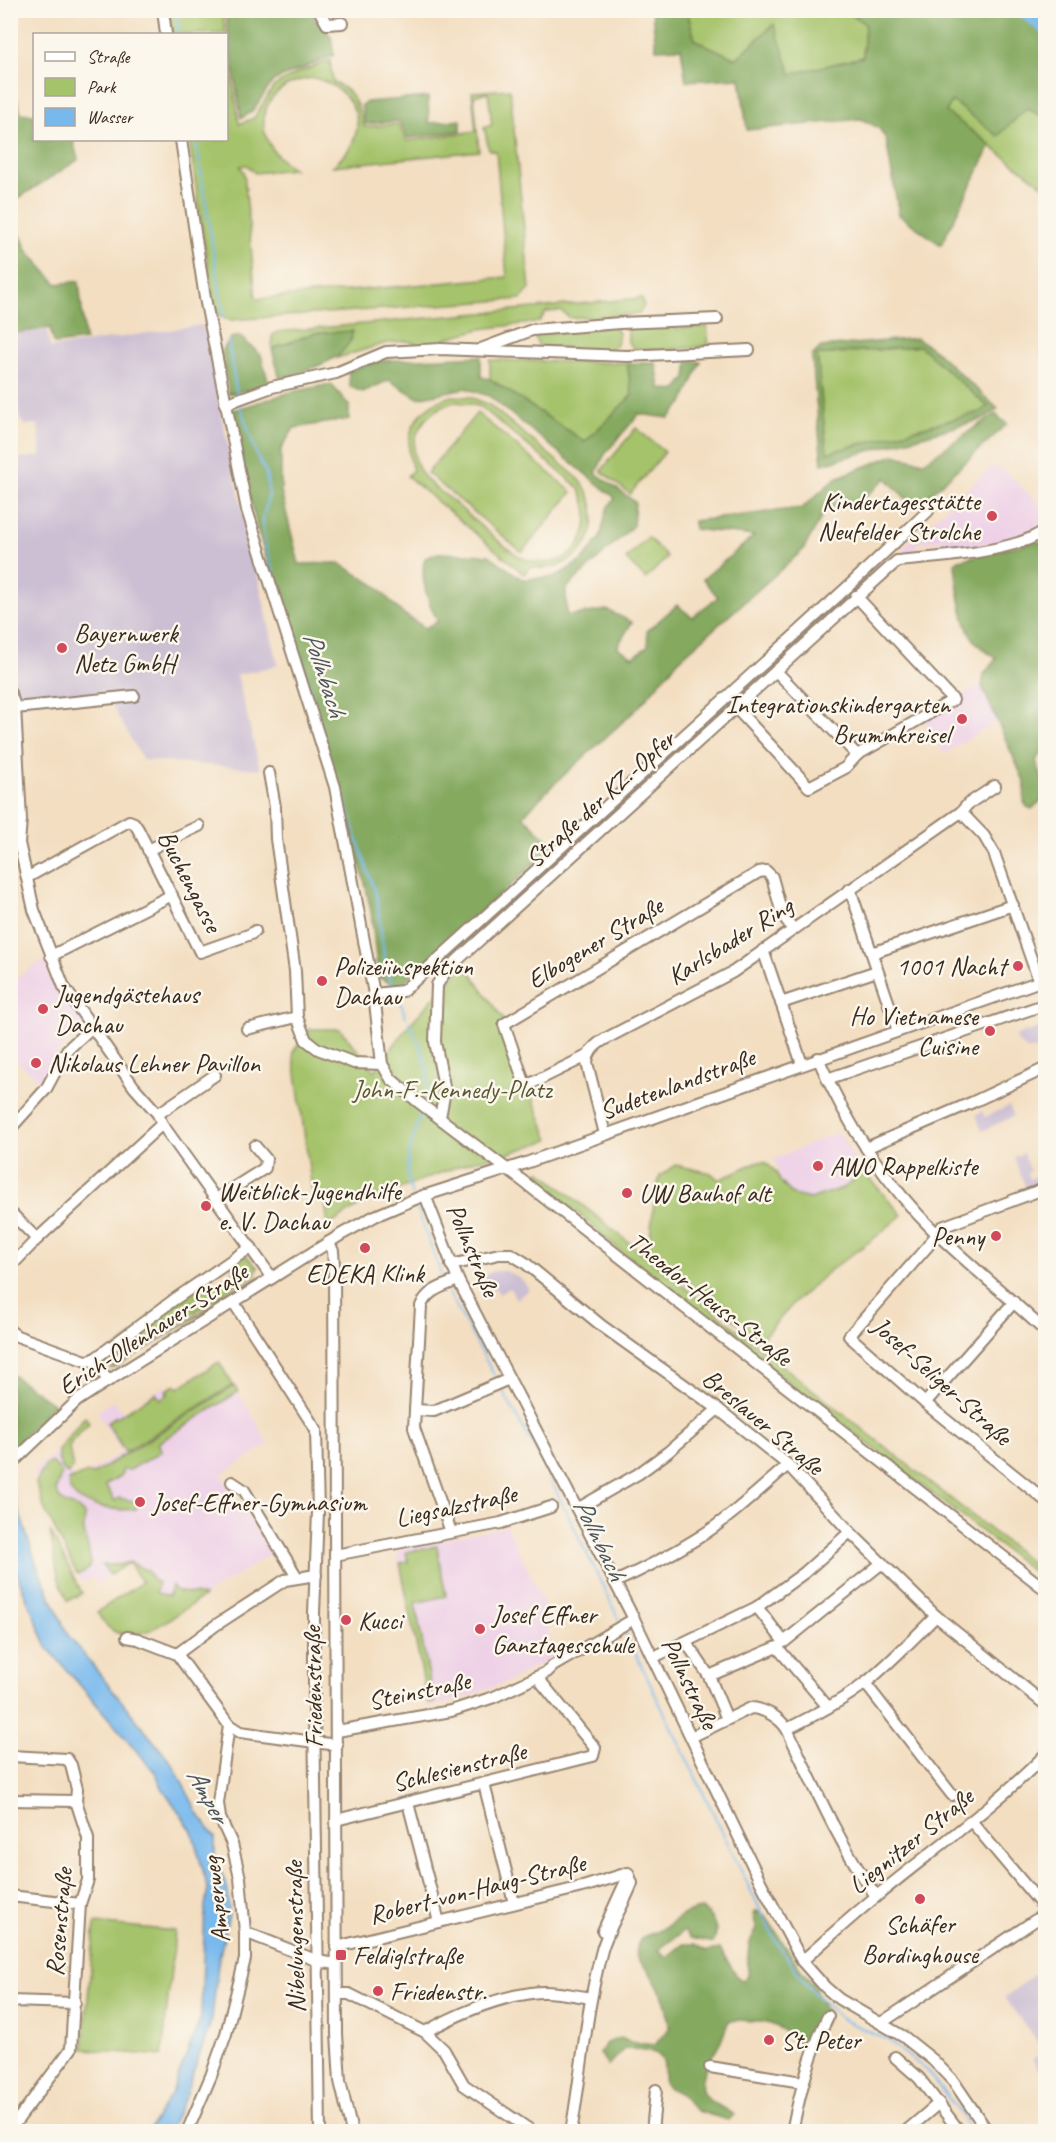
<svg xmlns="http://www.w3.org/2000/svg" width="1056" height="2142" viewBox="0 0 1056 2142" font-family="Caveat,sans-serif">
<rect width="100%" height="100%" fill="#fbf7ec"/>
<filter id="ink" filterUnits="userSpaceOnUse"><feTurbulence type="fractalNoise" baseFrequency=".0167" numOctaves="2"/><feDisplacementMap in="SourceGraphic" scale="12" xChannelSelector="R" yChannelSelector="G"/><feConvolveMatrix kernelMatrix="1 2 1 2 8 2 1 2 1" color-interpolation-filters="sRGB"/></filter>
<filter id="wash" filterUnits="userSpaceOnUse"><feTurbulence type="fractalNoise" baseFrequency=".008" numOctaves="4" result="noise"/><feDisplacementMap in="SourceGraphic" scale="24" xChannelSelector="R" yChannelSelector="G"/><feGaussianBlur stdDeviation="1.35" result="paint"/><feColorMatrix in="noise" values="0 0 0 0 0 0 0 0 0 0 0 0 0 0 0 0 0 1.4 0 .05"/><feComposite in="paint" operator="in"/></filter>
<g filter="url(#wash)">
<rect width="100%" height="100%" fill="#f3dec1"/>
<g fill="#eed0e7">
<polygon points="995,467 1004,470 1045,510 1045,521 1032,530 998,542 943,549 941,540 916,543 916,552 904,554 902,549 989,469"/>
<polygon points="980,684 1001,719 944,754 923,719"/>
<polygon points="48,959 87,1026 60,1050 41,1082 11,1056 11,983 33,966"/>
<polygon points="838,1132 864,1172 845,1187 810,1199 793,1195 783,1187 774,1159"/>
<polygon points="219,1362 257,1423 268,1445 221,1475 257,1530 264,1533 274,1551 149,1631 136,1633 142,1582 129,1562 97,1584 92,1577 82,1583 44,1508 36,1483 35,1468 72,1440 69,1448 73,1466 70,1473 74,1478 85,1476 122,1452 97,1412 113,1401 124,1412 164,1386 167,1390 175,1384 178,1387"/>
<polygon points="507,1526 543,1601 553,1657 505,1683 458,1700 428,1707 396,1549"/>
</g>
<g fill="#ccbed3">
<polygon points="201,325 207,331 217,397 278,665 237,675 260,769 143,760 104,691 15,706 11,693 11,459 41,456 38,424 25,425 19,418 11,357 11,335 47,330 50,348"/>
<polygon points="1045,1026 1045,1047 1034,1050 1027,1049 1019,1044 1015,1036"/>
<polygon points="1009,1106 1014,1116 1012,1117 982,1131 976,1115 982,1111 985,1117"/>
<polygon points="1023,1153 1030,1171 1027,1173 1029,1179 1045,1173 1045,1181 1026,1189 1014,1157"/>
<polygon points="493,1271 505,1271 515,1275 524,1282 529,1290 516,1299 510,1288 499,1294 496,1288 491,1290 487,1288 481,1277"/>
<polygon points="1045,1966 1045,2079 1032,2060 1044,2050 1004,1998"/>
</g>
<g fill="#a5c36b" stroke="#707644" stroke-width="1.5" fill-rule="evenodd">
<polygon points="169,11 222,11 226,34 173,34"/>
<polygon points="687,11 846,11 865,24 863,57 791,74 773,25 736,59 695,40"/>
<path d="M 227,41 L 239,124 L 254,118 L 274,86 L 300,72 L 330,60 L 333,82 C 353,90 359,106 364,127 L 398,124 L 407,141 L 476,131 L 472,92 L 510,89 L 530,289 L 521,299 L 230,320 L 218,316 L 214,308 L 189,140 L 226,140 ZM 314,78 C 346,86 370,116 349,149 C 345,155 338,161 333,166 L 479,151 L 474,96 L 488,92 L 492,125 L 484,127 L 489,150 L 496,151 L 507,277 L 256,299 L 244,172 L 240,166 L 247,165 L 255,173 L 294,169 C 246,140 257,82 314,78 Z"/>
<polygon points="952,101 1027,108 1045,118 1045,187 945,112"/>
<polygon points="642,298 644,306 639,314 570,318 561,311 546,312 539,322 480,329 448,338 427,347 407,341 387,343 337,358 352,339 314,333 272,349 272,336 277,332"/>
<polygon points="673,323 674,329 707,326 709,346 665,350 634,349 628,342 628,328"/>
<polygon points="613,326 619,332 617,345 609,350 539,347 535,337 538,332"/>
<polygon points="920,346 988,407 980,412 827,453 817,355"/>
<polygon points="490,360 627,363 632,395 585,442 490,379"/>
<path d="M 452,396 L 470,397 L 488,404 L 579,479 C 613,521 584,575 530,567 L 524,574 L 407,476 L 413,470 C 401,435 416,406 452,396 ZM 454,402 L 466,403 L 481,407 L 578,487 C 604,529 570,578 522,558 C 496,542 473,518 450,499 C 441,491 428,484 422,474 C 402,444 423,410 454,402 Z"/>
<polygon points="477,413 572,492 522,552 427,473"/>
<polygon points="636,428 665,452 630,494 601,471"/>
<polygon points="648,537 667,557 646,579 626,559"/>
<polygon points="465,964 503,1019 549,1140 504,1155 472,1161 422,1180 360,1205 328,1226 325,1202 312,1190 293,1052 310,1029 340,1029 375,1071 408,1026"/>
<polygon points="756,1162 765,1162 776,1172 780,1181 793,1195 810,1199 845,1187 864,1172 902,1215 872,1240 829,1271 796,1301 760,1340 648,1253 655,1195 660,1176 676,1165 711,1173 719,1180"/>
<polygon points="540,1171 760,1348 1045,1573 1045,1581 619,1250 580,1215 540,1184 537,1180 536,1172"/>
<polygon points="247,1256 258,1268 256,1273 108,1367 104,1361 106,1355 206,1282 211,1288 235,1272 231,1265"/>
<polygon points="260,1276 255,1281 115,1368 110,1369"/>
<polygon points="219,1362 233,1385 125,1452 107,1423 116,1416 117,1417 156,1393 160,1399 168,1394 166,1390 175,1385 178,1388"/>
<path d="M 234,1386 L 238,1392 L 158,1443 L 162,1451 L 130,1470 L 123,1469 L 121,1476 L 105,1485 L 115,1501 L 119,1498 L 138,1502 L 136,1509 C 119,1512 64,1507 69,1480 L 88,1473 L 92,1475 Z"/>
<path d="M 85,1416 L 89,1423 L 72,1441 L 69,1448 L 73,1466 L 68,1474 C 60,1469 57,1459 58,1450 Z"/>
<path d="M 51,1462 L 57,1467 L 62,1473 L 56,1489 C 62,1512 75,1499 85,1516 C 85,1521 83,1526 84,1531 C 86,1545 100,1572 77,1574 L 44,1508 L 36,1483 L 46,1464 Z"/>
<polygon points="50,1531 82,1593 68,1601 58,1577"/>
<polygon points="437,1546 446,1596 415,1603 434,1703 428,1704 400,1563 408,1562 406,1552"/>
<path d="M 129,1562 L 148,1571 L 154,1581 L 158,1582 L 156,1593 L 169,1596 L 172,1585 L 176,1591 L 204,1596 C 180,1611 140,1648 112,1630 C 105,1626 101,1619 97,1612 L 142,1582 L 129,1563 L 110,1575 L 102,1565 L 119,1565 Z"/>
<polygon points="95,1923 175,1931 162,2056 83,2049"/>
</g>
<g fill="#84a95f" stroke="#606a3e" stroke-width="1.5" fill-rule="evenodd">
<polygon points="225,11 257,11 259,14 281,11 312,11 314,18 331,36 334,55 273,81 252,112 241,118"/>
<polygon points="652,11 687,11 695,40 736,59 774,24 791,74 863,57 865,24 846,11 1034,11 1045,20 1045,118 1027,108 998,136 952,101 946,112 991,145 941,245 899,215 886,139 879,128 861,119 747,130 740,78 686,81 681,48 656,49"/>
<polygon points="10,77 21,113 34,115 34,140 73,140 78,160 11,203"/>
<polygon points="428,97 429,123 461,120 461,131 408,138 399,121 365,124 361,105 367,102"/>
<polygon points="10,211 27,250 57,284 79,281 85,340 54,344 50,328 11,334"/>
<path d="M 353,331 C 348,363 305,369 280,379 L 272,349 L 314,333 Z"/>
<polygon points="239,336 261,355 268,381 257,388 229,394 222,351 231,338"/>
<path d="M 917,338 L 937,352 L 998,409 L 980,420 L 822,464 L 812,356 L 821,347 ZM 920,346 L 988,407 L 980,412 L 827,453 L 817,355 Z"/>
<path d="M 481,356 L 481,377 L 490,379 L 585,442 L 632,395 L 627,363 L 656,363 L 660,388 L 675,391 L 686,378 L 688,360 L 701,362 L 683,403 L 669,418 L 639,414 L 605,454 L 596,473 L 635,502 L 633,526 L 566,589 L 567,616 L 607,610 L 632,622 L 617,647 L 633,657 L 648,646 L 647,631 L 677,605 L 692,617 L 718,597 L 703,579 L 754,536 L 694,529 L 694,521 L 802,508 L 836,478 L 894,455 L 924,462 L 995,414 L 1007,424 L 915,508 L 886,478 L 860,502 L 826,509 L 803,550 L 678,661 L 638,708 L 551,787 L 523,816 L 554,846 L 398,987 L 378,977 L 371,911 L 364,879 L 257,528 L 231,411 L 291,392 L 331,384 L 349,405 L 349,419 L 294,428 L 281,449 L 281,492 L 299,564 L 339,563 L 375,585 L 402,613 L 425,628 L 438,621 C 428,604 419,577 425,558 L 438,553 L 489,555 L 522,579 L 555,577 L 583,560 L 600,538 L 607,509 L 615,498 L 489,396 L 465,388 L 418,398 L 389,380 L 363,392 L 350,387 L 348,371 L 378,361 Z"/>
<path d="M 1037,541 L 1045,546 L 1046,748 L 1036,761 L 1045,786 L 1045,797 L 1032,809 L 1027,807 L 1024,802 L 1025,783 L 982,687 L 984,674 L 996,659 L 994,656 C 985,652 975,643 970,634 C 962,620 956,579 955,563 L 959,560 Z"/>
<polygon points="10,693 19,843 11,849 10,849"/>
<polygon points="11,1374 54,1404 11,1451"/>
<path d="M 702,1909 C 714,1918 720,1929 713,1943 L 691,1938 L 684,1931 L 658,1950 L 667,1957 L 683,1944 L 695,1944 L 707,1951 L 720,1949 L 738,1978 L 743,1980 L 748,1975 C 748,1959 746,1942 757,1930 L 753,1915 L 756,1911 L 765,1915 L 800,1969 L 813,1984 L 828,2016 L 808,2049 C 796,2048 791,2036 781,2029 C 771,2021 742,2019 729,2021 C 726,2026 725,2033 722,2038 C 716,2053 690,2082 707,2098 C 715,2106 726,2107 734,2115 L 728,2120 L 697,2111 L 691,2106 L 680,2093 L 667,2087 L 663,2080 C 670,2049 648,2049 624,2049 L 608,2066 L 600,2053 L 606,2043 L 621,2038 L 629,2042 L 654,2045 L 669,2029 C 668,2002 663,1995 650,1973 C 647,1968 641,1964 637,1958 C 636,1952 637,1944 641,1939 C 646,1934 653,1934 659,1931 C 676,1922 682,1911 702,1909 Z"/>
</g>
<polygon fill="#78b9ed" stroke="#5a7286" stroke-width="1.5" points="10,1484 38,1569 68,1635 173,1765 198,1813 215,1837 215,1857 228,1890 229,1914 218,1964 212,2019 184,2099 169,2131 148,2131 172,2093 201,2017 205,1906 208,1889 192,1831 163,1789 154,1771 47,1647 11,1560"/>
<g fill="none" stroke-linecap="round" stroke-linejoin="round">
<g stroke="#78b9ed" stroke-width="2">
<polyline points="176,10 179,34"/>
<polyline points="196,140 224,318"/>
<polyline points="228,341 237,394"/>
<polyline points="239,403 258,458 266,473 269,495 263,518 264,541 319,719"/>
<polyline points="341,790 377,898 386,971 394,989"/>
<polyline points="397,994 406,1017"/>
<path d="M 409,1022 C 422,1049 434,1072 424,1102"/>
<path d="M 412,1195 C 401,1164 412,1140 422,1111"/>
<polyline points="415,1203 444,1282"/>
<polyline points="446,1288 497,1380"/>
<polyline points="501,1388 541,1460 621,1623"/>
<polyline points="623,1628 774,1938 807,1986 843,2020 886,2039 925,2069 958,2110 972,2132"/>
</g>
<polyline stroke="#78b9ed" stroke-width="15" points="1024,10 1046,28"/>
</g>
</g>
<g filter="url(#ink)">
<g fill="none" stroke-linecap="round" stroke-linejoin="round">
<g stroke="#978470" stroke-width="14">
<g id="minor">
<polyline points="163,10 166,34"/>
<polyline points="319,10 327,24 342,23"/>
<polyline points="181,140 205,298 247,510 335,787 374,994 382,1064 391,1079 417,1101 524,1182 1046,1590"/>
<polyline points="481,349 532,330 620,323 717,319"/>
<polyline points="225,404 272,387 336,373 386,352 440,349 627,356 749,350"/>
<polyline points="776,671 857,755"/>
<polyline points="10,693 15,706 21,820 19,843 34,910 64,987 134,1087 158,1114 162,1124 272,1278"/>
<polyline points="735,707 809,787 845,768 857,755 953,700 856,596"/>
<polyline points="15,708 134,696"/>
<polyline points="269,773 275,807 276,839 295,971 297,1017 306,1040 318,1049 354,1063 382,1064"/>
<polyline points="961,812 968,804 995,786"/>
<polyline points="148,850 199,826"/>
<polyline points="28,877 129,821 134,823 138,829 200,952 251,934 255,931"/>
<polyline points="850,889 898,1031"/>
<polyline points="763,950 802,1064"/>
<polyline points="872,953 1013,905"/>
<polyline points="51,956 172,895"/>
<polyline points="374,994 403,991 852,583 928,511"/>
<polyline points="781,1003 877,971"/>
<polyline points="247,1029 297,1017"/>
<polyline points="587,1056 530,1084 524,1082 504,1024 759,872 766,871 772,877 782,914 793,929"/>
<path d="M 818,1058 C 846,1123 885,1183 936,1233 C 972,1267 1010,1298 1046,1332"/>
<polyline points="827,1079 1046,1004"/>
<polyline points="158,1114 215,1075"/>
<path d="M 440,1117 L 445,1091 L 435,1042 L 437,985 L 446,971 L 463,955 L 897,561 C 931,558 1021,552 1046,529"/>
<polyline points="10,1129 46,1089 67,1050 92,1027"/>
<path d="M 605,1134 L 587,1063 C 588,1051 595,1045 605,1039 L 733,972 L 961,812 L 984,836 L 994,853 L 1039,981"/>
<polyline points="866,1148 973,1102 1046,1068"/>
<polyline points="1046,1188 942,1227 927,1247 849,1336 925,1403 1046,1501"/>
<polyline points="425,1195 458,1280 634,1619 761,1883 802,1961 825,1987 839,1999 904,2037 933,2060 954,2082 988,2132"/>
<polyline points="216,1199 265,1168 266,1159 255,1146"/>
<polyline points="10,1212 37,1239"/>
<polyline points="329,1242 333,1251 334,1265 337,2034 340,2081 352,2132"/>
<polyline points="451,1265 499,1254 511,1254 524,1262 602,1326 718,1409 788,1465 850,1532 936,1616 1046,1705"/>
<polyline points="10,1267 37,1239 162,1124"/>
<polyline points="234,1303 316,1430 318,1512 314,1613 314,1709 320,2132"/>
<polyline points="10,1331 17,1336 86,1361 93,1360 108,1380"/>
<polyline points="93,1360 175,1299 251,1247"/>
<polyline points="925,1403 1014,1302"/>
<polyline points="415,1410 434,1411 509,1379"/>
<polyline points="10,1465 78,1400 95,1389 342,1234 375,1216 420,1197 523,1164 1046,979"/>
<polyline points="232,1482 244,1490 297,1577"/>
<polyline points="577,1509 638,1474 668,1452 718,1409"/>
<path d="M 451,1532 L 414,1428 L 421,1306 C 427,1290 444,1286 458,1280"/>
<polyline points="335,1555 501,1523 551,1507"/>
<path d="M 615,1582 C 644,1569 671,1555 698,1538 C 730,1518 759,1490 788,1465"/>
<polyline points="757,1607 784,1642 882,1563"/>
<polyline points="127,1637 138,1639 177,1654 229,1725 218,1803 220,1818 232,1844 240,1878 245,1932 245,1959 226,2034 211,2076 187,2132"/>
<polyline points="686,1642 709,1676 727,1719"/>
<polyline points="177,1654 216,1625 285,1580 316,1575"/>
<polyline points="654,1657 757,1607 804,1573 850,1532"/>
<polyline points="709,1676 777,1647 828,1707"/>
<polyline points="865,1683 952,1795"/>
<polyline points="229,1725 240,1732 337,1745"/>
<path d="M 787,1729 C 814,1786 839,1844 876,1896"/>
<polyline points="337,1731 451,1711 494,1697 547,1672 553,1666 634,1619"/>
<path d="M 691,1737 L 751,1708 C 765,1709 779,1717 787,1729 C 815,1715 844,1700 868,1681 C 892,1661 914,1638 936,1616"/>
<polyline points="10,1756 67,1759 71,1765 77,1789 76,1801 88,1838 88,1880 80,1904 71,2049 10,2130"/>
<polyline points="484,1784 514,1903"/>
<polyline points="10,1800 76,1801"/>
<polyline points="408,1803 439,1922"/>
<polyline points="336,1820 593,1756 595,1748 537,1677"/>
<polyline points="972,1822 1046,1910"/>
<polyline points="10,1896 80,1904"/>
<polyline points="603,1931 625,1883 630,1878"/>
<polyline points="245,1932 318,1961 336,1964"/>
<path d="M 336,1947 L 586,1886 L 628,1873 L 632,1883 C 624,1905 608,1928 602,1950 C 586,2009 582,2071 571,2132"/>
<path d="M 802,1961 C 827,1939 852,1916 878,1895 C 935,1848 993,1808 1046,1754"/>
<polyline points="337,1994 349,1994 425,2032 444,2050 464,2085 533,2132"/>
<polyline points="10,2001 75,2003"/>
<polyline points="881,2023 1046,1913"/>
<path d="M 425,2032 C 456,2015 495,1998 531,1993 C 551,1990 572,1995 591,1998"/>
<polyline points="895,2057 919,2078 960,2132"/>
<polyline points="710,2067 802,2082"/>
<polyline points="652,2132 656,2090"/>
<path d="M 792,2132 C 800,2091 810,2053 828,2016"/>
<polyline points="905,2132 939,2103"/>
</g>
</g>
<use href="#minor" stroke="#fff" stroke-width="10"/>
</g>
</g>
<g fill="#d1495b" stroke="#fbf7ec" stroke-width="2">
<circle cx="992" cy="516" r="6"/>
<circle cx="62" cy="648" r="6"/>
<circle cx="962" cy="719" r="6"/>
<circle cx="1018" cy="966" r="6"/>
<circle cx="322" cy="981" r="6"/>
<circle cx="43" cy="1009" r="6"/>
<circle cx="990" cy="1031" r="6"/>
<circle cx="36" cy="1063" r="6"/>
<circle cx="818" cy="1166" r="6"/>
<circle cx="627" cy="1193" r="6"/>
<circle cx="206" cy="1206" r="6"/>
<circle cx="996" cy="1236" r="6"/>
<circle cx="365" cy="1248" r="6"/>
<circle cx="140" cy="1502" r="6"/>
<circle cx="346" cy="1620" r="6"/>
<circle cx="480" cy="1629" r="6"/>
<circle cx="920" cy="1899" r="6"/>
<rect x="335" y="1949" width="12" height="12" rx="3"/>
<circle cx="378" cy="1991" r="6"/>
<circle cx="769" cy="2040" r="6"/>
</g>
<g text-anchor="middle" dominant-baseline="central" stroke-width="5" stroke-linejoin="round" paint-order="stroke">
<g font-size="26" fill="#3b2a1e" stroke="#fbf7ec" text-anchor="start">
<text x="980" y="501" text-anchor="end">Kindertagesstätte<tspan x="980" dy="30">Neufelder Strolche</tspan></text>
<text x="74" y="633">Bayernwerk<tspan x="74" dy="30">Netz GmbH</tspan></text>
<text x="950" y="704" text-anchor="end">Integrationskindergarten<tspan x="950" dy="30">Brummkreisel</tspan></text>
<text x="334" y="966">Polizeiinspektion<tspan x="334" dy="30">Dachau</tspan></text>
<text x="1006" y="966" text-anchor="end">1001 Nacht</text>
<text x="55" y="994">Jugendgästehaus<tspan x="55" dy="30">Dachau</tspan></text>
<text x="978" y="1016" text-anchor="end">Ho Vietnamese<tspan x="978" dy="30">Cuisine</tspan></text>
<text x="48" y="1063">Nikolaus Lehner Pavillon</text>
<text x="830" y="1166">AWO Rappelkiste</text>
<text x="218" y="1191">Weitblick-Jugendhilfe<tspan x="218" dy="30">e. V. Dachau</tspan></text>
<text x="639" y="1193">UW Bauhof alt</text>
<text x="984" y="1236" text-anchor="end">Penny</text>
<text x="365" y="1273" text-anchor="middle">EDEKA Klink</text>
<text x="152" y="1502">Josef-Effner-Gymnasium</text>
<text x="492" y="1614">Josef Effner<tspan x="492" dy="30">Ganztagesschule</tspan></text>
<text x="358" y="1620">Kucci</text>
<text x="920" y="1924" text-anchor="middle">Schäfer<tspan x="920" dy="30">Bordinghouse</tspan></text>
<text x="353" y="1955">Feldiglstraße</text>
<text x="390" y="1991">Friedenstr.</text>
<text x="781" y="2040">St. Peter</text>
</g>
<g font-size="26" fill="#3b2a1e" stroke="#fbf7ec">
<text transform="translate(600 799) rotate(-42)">Straße der KZ.-Opfer</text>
<text transform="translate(190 881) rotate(63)">Buchengasse</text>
<text transform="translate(730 941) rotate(-32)">Karlsbader Ring</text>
<text transform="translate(595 943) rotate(-31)">Elbogener Straße</text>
<text transform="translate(677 1084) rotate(-20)">Sudetenlandstraße</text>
<text transform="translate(473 1250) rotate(67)">Pollnstraße</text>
<text transform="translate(710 1299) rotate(38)">Theodor-Heuss-Straße</text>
<text transform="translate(153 1329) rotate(-33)">Erich-Ollenhauer-Straße</text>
<text transform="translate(942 1381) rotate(42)">Josef-Seliger-Straße</text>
<text transform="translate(763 1422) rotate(40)">Breslauer Straße</text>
<text transform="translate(456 1506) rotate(-12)">Liegsalzstraße</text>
<text transform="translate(690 1683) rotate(64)">Pollnstraße</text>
<text transform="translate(313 1687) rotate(-91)">Friedenstraße</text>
<text transform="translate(419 1691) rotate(-12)">Steinstraße</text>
<text transform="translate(459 1767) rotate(-14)">Schlesienstraße</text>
<text transform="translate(911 1841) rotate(-39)">Liegnitzer Straße</text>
<text transform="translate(477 1889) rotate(-14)">Robert-von-Haug-Straße</text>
<text transform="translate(216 1900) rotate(-97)">Amperweg</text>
<text transform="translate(59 1922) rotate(-85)">Rosenstraße</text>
<text transform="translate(295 1937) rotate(-91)">Nibelungenstraße</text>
</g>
<g font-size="26" fill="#5b5835" stroke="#fbf7ec">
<text x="452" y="1089">John-F.-Kennedy-Platz</text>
</g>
<g font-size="27" font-style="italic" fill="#4d555c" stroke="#fbf7ec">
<text transform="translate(325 674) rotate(72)">Pollnbach</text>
<text transform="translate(600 1539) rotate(64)">Pollnbach</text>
<text transform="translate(208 1795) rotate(61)">Amper</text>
</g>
</g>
<rect width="1056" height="2142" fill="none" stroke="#fbf7ec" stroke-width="36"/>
<rect x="33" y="33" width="195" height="108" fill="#fbf7ec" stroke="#aea59a" stroke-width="1.5"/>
<rect x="45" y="52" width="30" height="9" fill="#ffffff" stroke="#aea59a" stroke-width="1.5"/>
<text x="87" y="63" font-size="18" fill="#3b2a1e">Straße</text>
<rect x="45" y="78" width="30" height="18" fill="#a5c36b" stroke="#aea59a" stroke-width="1.5"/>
<text x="87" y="93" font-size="18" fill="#3b2a1e">Park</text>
<rect x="45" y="108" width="30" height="18" fill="#78b9ed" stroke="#aea59a" stroke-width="1.5"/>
<text x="87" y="123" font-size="18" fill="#3b2a1e">Wasser</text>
</svg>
